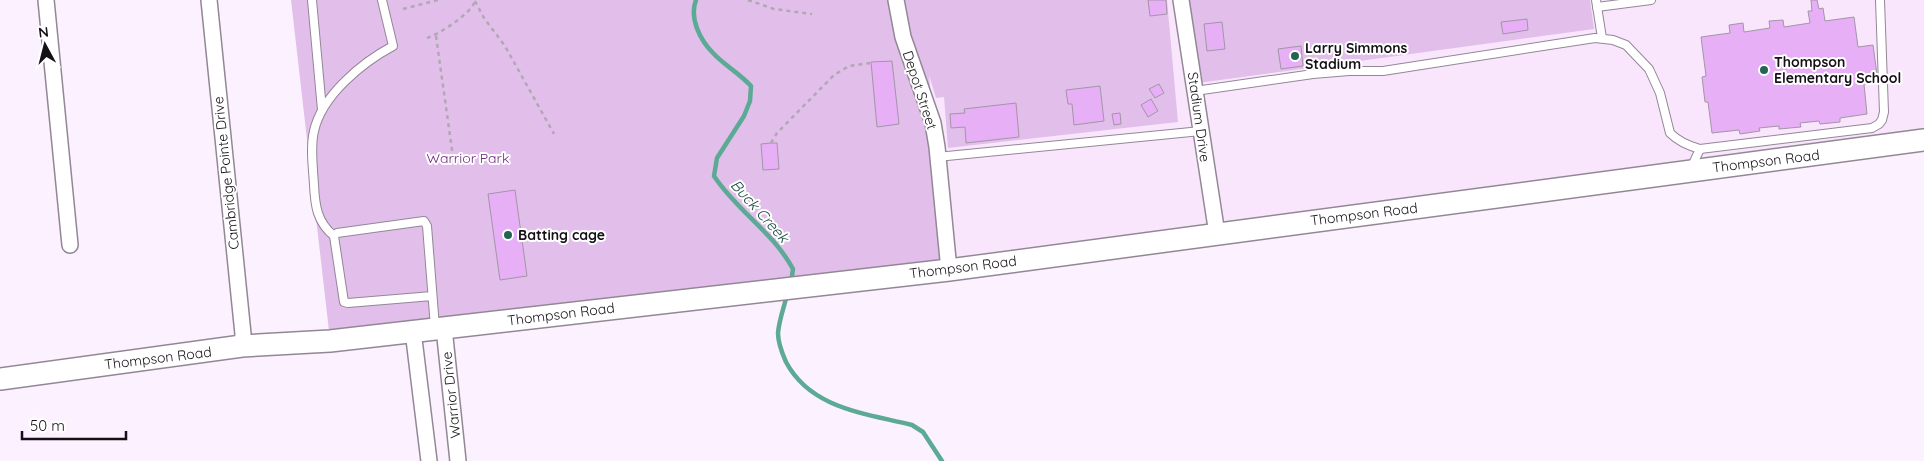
<svg xmlns="http://www.w3.org/2000/svg" width="1924" height="461" viewBox="0 0 1924 461" font-family="Quicksand,sans-serif">
<rect width="100%" height="100%" fill="#fcf1ff"/>
<polygon fill="#f9e6fd" points="911,0 1924,0 1924,140 949,270"/>
<g fill="#e1bfea">
<polygon points="291,0 1167,0 1178,122 948,148 944,97 936,98 929,75 949,270 329,331"/>
<polygon points="1187,0 1590,0 1594,29 1198,83"/>
</g>
<g fill="none" stroke-linecap="round" stroke-linejoin="round">
<g stroke="#5caa95" stroke-width="4.5">
<path d="M 696,0 C 689,18 700,40 713,53 C 724,65 739,73 751,86 L 750,101 L 744,116 L 717,158 L 714,176 C 737,211 773,232 793,269 L 791,283"/>
<path d="M 787,295 C 784,307 779,320 778,333 C 778,342 782,353 786,362 C 811,409 865,413 912,425 L 923,432 L 942,461"/>
</g>
</g>
<g fill="#e7aff6" stroke="#a296a5">
<polygon points="1148,0 1166,0 1167,14 1150,16"/>
<polygon points="1811,0 1817,0 1819,9 1823,8 1825,21 1854,17 1858,47 1873,45 1878,82 1864,84 1867,114 1840,118 1840,122 1820,124 1819,121 1800,123 1801,127 1779,129 1779,126 1759,128 1760,131 1740,134 1739,130 1712,133 1708,102 1705,102 1702,77 1706,76 1701,37 1730,33 1729,25 1743,23 1744,32 1770,28 1769,21 1783,20 1784,27 1810,23 1808,11 1812,11"/>
<polygon points="1527,19 1528,30 1503,34 1501,22"/>
<polygon points="1222,22 1225,49 1207,51 1204,24"/>
<polygon points="1301,46 1303,66 1281,69 1278,49"/>
<polygon points="892,61 899,124 877,127 871,62"/>
<polygon points="1159,84 1164,93 1155,98 1149,89"/>
<polygon points="1100,86 1104,121 1074,125 1072,104 1068,104 1066,90"/>
<polygon points="1151,99 1158,111 1148,117 1141,105"/>
<polygon points="1016,103 1019,137 966,143 965,127 951,128 950,114 965,113 964,109"/>
<polygon points="1120,113 1121,124 1114,125 1112,114"/>
<polygon points="771,143 777,143 779,169 763,170 761,144"/>
<polygon points="515,190 527,276 500,280 488,194"/>
</g>
<g fill="none" stroke-linecap="round" stroke-linejoin="round">
<g stroke="#938796" stroke-width="10">
<g id="lane">
<polyline points="312,0 322,110"/>
<polyline points="1596,0 1602,38"/>
<polyline points="1597,7 1651,0"/>
<path d="M 1195,91 L 1313,74 L 1349,71 L 1383,71 L 1595,38 L 1613,40 L 1626,45 L 1649,69 L 1660,93 L 1670,133 C 1678,141 1689,146 1700,149"/>
<polyline points="937,157 1201,131"/>
<polyline points="1691,168 1700,149 1872,128 1879,124 1882,120 1884,112 1880,0"/>
<path d="M 334,236 C 317,222 315,206 314,185 C 313,167 310,148 314,131 C 322,95 363,62 393,46 L 382,0"/>
<polyline points="432,296 348,303 344,302 334,236 337,233 424,221 427,226 435,327"/>
</g>
</g>
<g stroke="#938796" stroke-width="18">
<g id="street">
<polyline points="46,0 70,245"/>
<polyline points="209,0 243,334 242,346"/>
<polyline points="896,0 903,37 933,123 937,147 949,270"/>
<polyline points="1181,0 1217,234"/>
<polyline points="444,328 458,461"/>
<polyline points="413,331 429,461"/>
</g>
</g>
<g stroke="#938796" stroke-width="24">
<polyline id="secondary" points="0,379 242,346 330,341 435,329 949,270 1924,140"/>
</g>
<g stroke="#b1a8b3" stroke-width="2.5" stroke-dasharray="4 4" stroke-linecap="butt">
<polyline points="748,0 774,9 812,14"/>
<polyline points="475,1 484,18 505,46 554,134"/>
<polyline points="403,9 438,0"/>
<polyline points="436,36 453,157"/>
<path d="M 427,38 C 438,35 472,13 475,1"/>
<polyline points="771,143 777,133 834,75 849,66 870,63"/>
</g>
<use href="#lane" stroke="#fff" stroke-width="8"/>
<use href="#street" stroke="#fff" stroke-width="15"/>
<use href="#secondary" stroke="#fff" stroke-width="21"/>
</g>
<g fill="#236453" stroke="#fff" stroke-width="2">
<circle cx="1295" cy="56" r="5"/>
<circle cx="1764" cy="70" r="5"/>
<circle cx="508" cy="235" r="5"/>
</g>
<g text-anchor="middle" dominant-baseline="central" stroke-width="4" stroke-linejoin="round" paint-order="stroke">
<g font-size="14" font-weight="bold" fill="#151016" stroke="#fff" text-anchor="start">
<text x="1305" y="48">Larry Simmons<tspan x="1305" dy="16">Stadium</tspan></text>
<text x="1774" y="62">Thompson<tspan x="1774" dy="16">Elementary School</tspan></text>
<text x="518" y="235">Batting cage</text>
</g>
<g font-size="14" fill="#151016" stroke="#fff">
<text transform="translate(920 90) rotate(72)">Depot Street</text>
<text transform="translate(1199 117) rotate(82)">Stadium Drive</text>
<text transform="translate(1766 161) rotate(-7)">Thompson Road</text>
<text transform="translate(226 173) rotate(-96)">Cambridge Pointe Drive</text>
<text transform="translate(1364 214) rotate(-7)">Thompson Road</text>
<text transform="translate(963 267) rotate(-7)">Thompson Road</text>
<text transform="translate(561 314) rotate(-7)">Thompson Road</text>
<text transform="translate(158 358) rotate(-7)">Thompson Road</text>
<text transform="translate(451 395) rotate(-96)">Warrior Drive</text>
</g>
<g font-size="14" fill="#6e2c7e" stroke="#fff">
<text x="468" y="158">Warrior Park</text>
</g>
<g font-size="15" font-style="italic" fill="#1e4e41" stroke="#fff">
<text transform="translate(760 211) rotate(48)">Buck Creek</text>
</g>
</g>
<g transform="translate(45 45) rotate(353)" stroke="#ffffff" stroke-width="4" paint-order="stroke">
<path d="M0-4L9 19L0 12L-9 19Z" fill="#151016"/>
<text y="-8" font-size="14" font-weight="bold" text-anchor="middle" fill="#151016">N</text>
</g>
<path d="M22 431v8h104v-8" fill="none" stroke="#151016" stroke-width="2.5"/>
<text x="30" y="431" font-size="15" fill="#151016" stroke="#ffffff" stroke-width="4" paint-order="stroke">50 m</text>
</svg>
